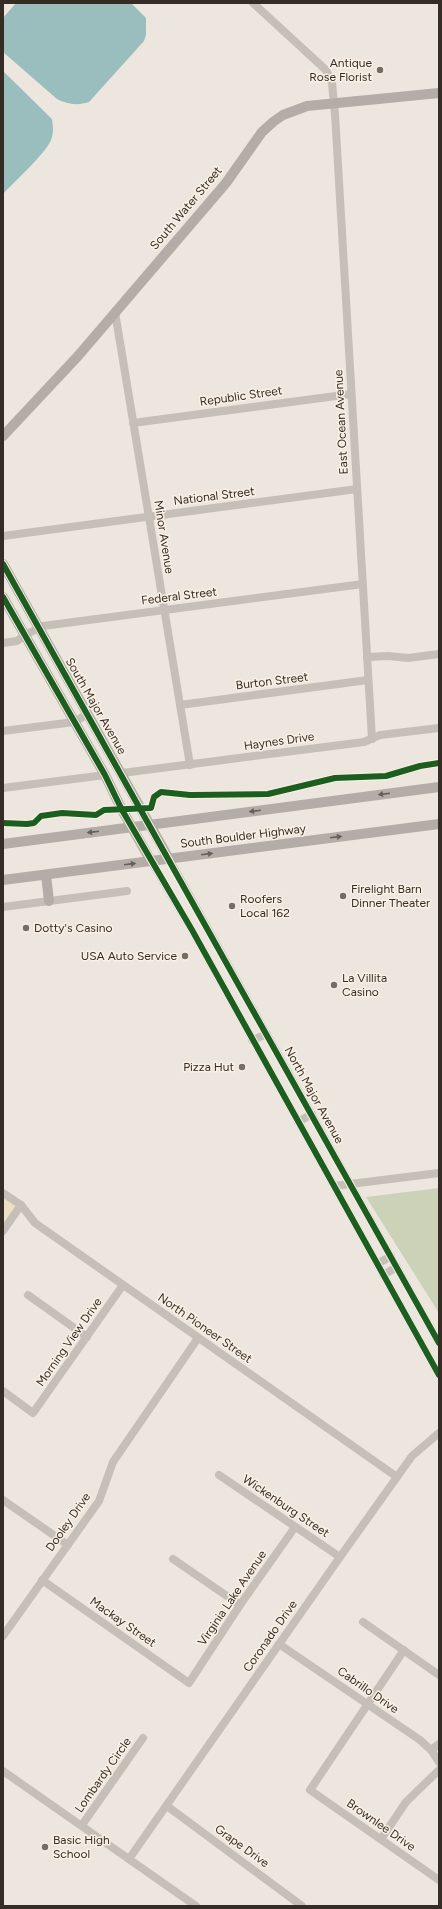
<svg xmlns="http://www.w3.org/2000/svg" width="442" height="1909" viewBox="0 0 442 1909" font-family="Figtree,sans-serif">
<rect width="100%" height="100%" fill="#ece6df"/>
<polygon fill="#ccd2b8" points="439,1188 439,1313 366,1197"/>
<polygon fill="#eee0c4" points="3,1193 21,1205 3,1228"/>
<g fill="#9abdbe">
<path d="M 16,3 L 131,3 L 146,18 L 146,35 L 144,41 L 89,102 C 77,106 67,104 57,99 L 3,52 L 3,18 Z"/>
<path d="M 3,71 L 52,119 C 53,126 54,133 51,140 C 46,153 14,182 3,194 Z"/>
</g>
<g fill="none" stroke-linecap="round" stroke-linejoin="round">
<g stroke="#c5bfb8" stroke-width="8">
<polyline points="253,3 326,70 332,83 335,114 372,739"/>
<polyline points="115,312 190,765"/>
<polyline points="133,423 351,394"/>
<polyline points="3,536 357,489"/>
<polyline points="3,643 17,641 25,635 43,626 363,584"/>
<polyline points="367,657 388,656 408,658 439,654"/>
<polyline points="180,705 368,680"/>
<polyline points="3,731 74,722 88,714"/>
<polyline points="122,773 364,742 380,735 439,728"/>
<polyline points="3,788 105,775"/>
<polyline points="169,859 439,1343"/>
<polyline points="151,861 192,930 439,1375"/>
<polyline points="3,907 127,891"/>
<polyline points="252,1040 267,1034"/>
<polyline points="298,1122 312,1114"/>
<polyline points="334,1186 439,1173"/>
<polyline points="3,1193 21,1205 35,1223 397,1477"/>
<polyline points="3,1231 21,1205"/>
<polyline points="377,1264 391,1256"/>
<polyline points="383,1275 397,1267"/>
<polyline points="28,1295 87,1337"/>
<polyline points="3,1391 33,1413 123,1285"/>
<polyline points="219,1475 340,1557"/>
<polyline points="3,1500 68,1545"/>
<polyline points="173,1559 240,1605"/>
<polyline points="42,1580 189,1683 240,1605 295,1527"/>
<polyline points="363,1622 439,1675"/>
<polyline points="3,1636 99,1501 113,1462 198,1338"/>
<polyline points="279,1644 420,1740 431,1750 439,1762"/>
<polyline points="404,1650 310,1790 439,1880"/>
<polyline points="431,1750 439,1744"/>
<polyline points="3,1771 196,1906"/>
<polyline points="167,1806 302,1906"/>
<polyline points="82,1825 143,1738"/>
<polyline points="381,1839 406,1802 439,1770"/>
<polyline points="129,1859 340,1557 412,1456 439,1433"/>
</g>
<g stroke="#b4ada7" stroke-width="10">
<polyline points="3,436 78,356 226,183 262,132 273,122 283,115 307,106 439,93"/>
<polyline points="3,564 169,859"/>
<polyline points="3,597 105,775 122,810 151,861"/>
<polyline points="3,844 439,787"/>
<polyline points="46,875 49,901"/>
<polyline points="3,880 439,824"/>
</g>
<g stroke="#faf1e5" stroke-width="8">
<g id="cycleway">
<polyline points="3,564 439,1343"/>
<polyline points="3,597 105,775 122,810 192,930 439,1375"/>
<polyline points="3,823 27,824 34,823 41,816 62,813 96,815 104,810 151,808 154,797 161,792 190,795 268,794 335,778 386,776 420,766 439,763"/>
</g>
</g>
<use href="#cycleway" stroke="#1b5e20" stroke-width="6"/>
</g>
<defs><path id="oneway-solid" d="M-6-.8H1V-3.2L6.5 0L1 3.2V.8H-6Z"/></defs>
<g fill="#68605a">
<use href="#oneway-solid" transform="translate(384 794) rotate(173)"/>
<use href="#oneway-solid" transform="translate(255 811) rotate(173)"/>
<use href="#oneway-solid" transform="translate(93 832) rotate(173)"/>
<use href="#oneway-solid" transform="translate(336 837) rotate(-7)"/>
<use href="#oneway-solid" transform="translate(207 854) rotate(-7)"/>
<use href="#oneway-solid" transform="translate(130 864) rotate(-7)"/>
</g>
<g fill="#766d67" stroke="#faf1e5" stroke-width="1.5">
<circle cx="380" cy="70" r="4"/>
<circle cx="343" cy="896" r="4"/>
<circle cx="232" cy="906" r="4"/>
<circle cx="26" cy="928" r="4"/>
<circle cx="185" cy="956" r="4"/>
<circle cx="334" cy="985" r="4"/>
<circle cx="242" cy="1067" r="4"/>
<circle cx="45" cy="1847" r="4"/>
</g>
<g text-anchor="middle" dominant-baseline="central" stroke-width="3" stroke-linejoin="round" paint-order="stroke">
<g font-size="12" fill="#362c26" stroke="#faf1e5" text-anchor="start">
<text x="372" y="63" text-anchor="end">Antique<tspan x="372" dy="14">Rose Florist</tspan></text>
<text x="351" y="889">Firelight Barn<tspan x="351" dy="14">Dinner Theater</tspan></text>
<text x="240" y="899">Roofers<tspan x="240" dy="14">Local 162</tspan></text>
<text x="34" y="928">Dotty's Casino</text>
<text x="177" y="956" text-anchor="end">USA Auto Service</text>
<text x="342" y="978">La Villita<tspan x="342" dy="14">Casino</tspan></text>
<text x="234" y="1067" text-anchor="end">Pizza Hut</text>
<text x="53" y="1840">Basic High<tspan x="53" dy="14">School</tspan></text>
</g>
<g font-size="12" fill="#362c26" stroke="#faf1e5">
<text transform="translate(186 208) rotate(-50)">South Water Street</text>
<text transform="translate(241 396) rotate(-8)">Republic Street</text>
<text transform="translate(341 422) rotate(-93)">East Ocean Avenue</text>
<text transform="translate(214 496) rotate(-7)">National Street</text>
<text transform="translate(164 537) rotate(81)">Minor Avenue</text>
<text transform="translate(179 596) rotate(-7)">Federal Street</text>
<text transform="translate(272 681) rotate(-7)">Burton Street</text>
<text transform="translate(96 706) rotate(60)">South Major Avenue</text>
<text transform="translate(279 741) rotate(-8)">Haynes Drive</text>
<text transform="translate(243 836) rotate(-7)">South Boulder Highway</text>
<text transform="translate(314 1095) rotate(61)">North Major Avenue</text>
<text transform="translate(205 1328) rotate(35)">North Pioneer Street</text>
<text transform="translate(69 1342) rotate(-55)">Morning View Drive</text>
<text transform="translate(286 1506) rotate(34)">Wickenburg Street</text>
<text transform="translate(68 1522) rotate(-55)">Dooley Drive</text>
<text transform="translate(232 1598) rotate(-56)">Virginia Lake Avenue</text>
<text transform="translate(123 1622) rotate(35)">Mackay Street</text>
<text transform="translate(270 1636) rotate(-55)">Coronado Drive</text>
<text transform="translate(368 1690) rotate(35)">Cabrillo Drive</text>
<text transform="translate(103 1775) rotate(-55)">Lombardy Circle</text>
<text transform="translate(381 1825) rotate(35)">Brownlee Drive</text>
<text transform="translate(242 1846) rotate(36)">Grape Drive</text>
</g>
</g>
<rect width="442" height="1909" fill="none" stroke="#362c26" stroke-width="8"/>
</svg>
